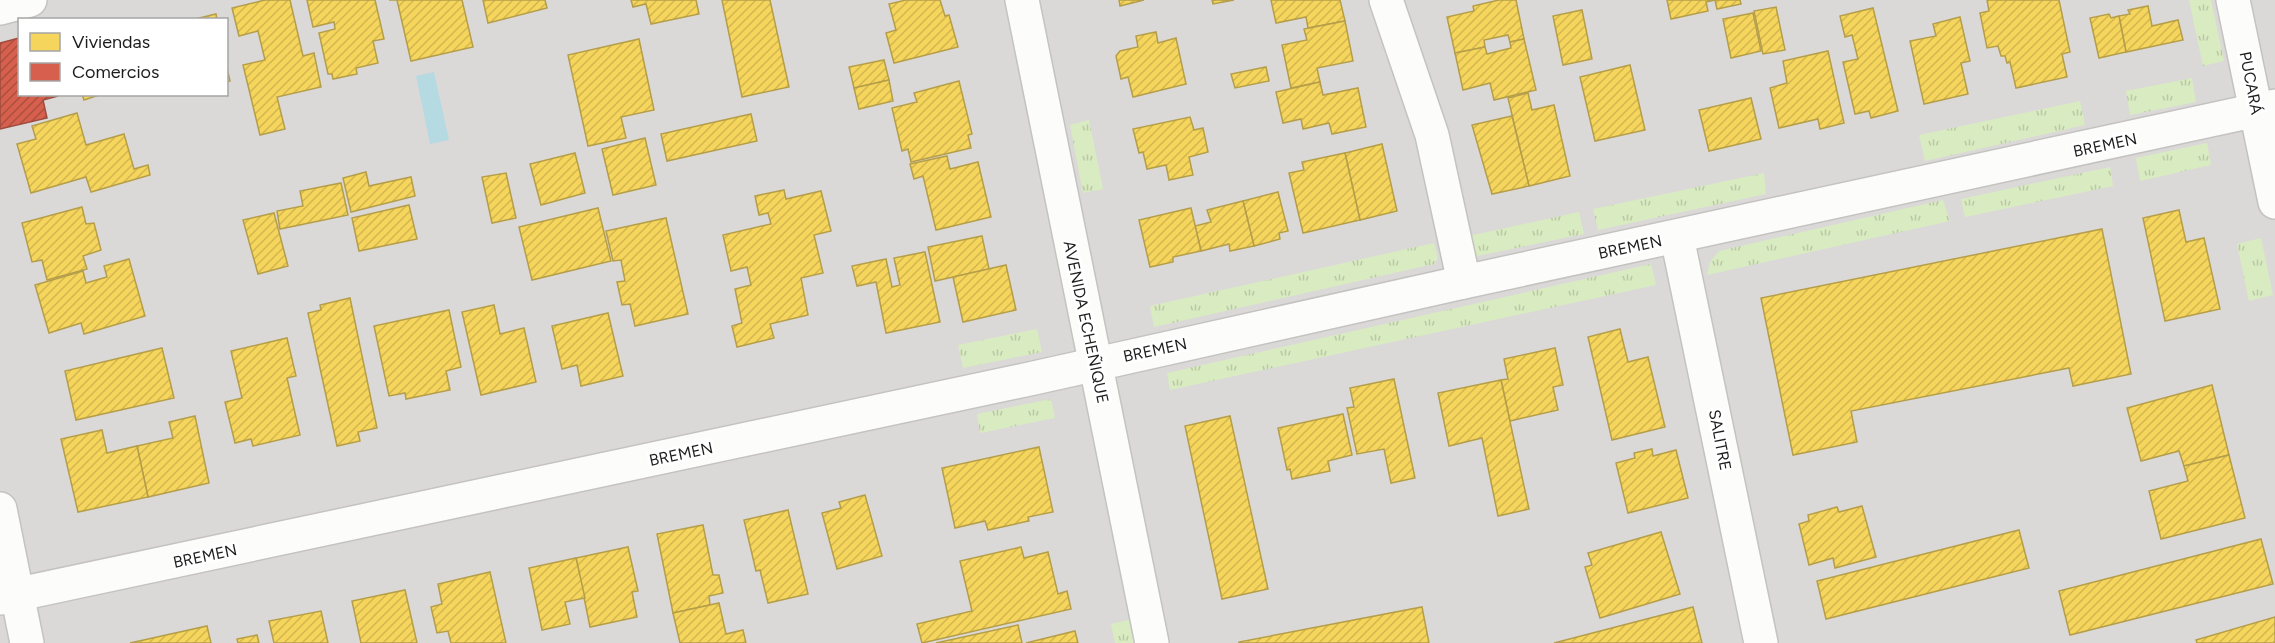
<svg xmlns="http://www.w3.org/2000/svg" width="2275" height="643" viewBox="0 0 2275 643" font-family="Figtree,sans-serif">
<defs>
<pattern id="grass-tufts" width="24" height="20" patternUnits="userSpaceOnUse" patternTransform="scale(1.5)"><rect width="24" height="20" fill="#d9ebc1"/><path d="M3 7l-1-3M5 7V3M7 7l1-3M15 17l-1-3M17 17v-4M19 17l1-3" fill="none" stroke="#bac9a5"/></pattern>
<pattern id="homes-hatch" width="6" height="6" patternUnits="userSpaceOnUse" patternTransform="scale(1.5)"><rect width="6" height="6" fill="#f6d55c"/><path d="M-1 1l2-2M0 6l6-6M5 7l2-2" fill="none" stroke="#d2b650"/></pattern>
<pattern id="shops-hatch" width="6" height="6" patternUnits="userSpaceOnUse" patternTransform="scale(1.5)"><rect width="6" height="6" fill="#d6604d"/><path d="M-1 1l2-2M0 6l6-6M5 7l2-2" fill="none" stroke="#ad4f3f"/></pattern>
</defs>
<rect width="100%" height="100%" fill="#ece9e5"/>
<path fill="#dbd9d7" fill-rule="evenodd" d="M 0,0 L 2275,0 L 2275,643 L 0,643 ZM 20,20 L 226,20 L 226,94 L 20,94 Z"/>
<g fill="url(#grass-tufts)">
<polygon points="2189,0 2211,0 2224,61 2203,66"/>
<polygon points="2192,78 2196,102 2130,115 2126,91"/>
<polygon points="2080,101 2085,125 1925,161 1919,135"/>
<polygon points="1089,120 1103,189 1083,193 1070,125"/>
<polygon points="2207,143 2211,165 2140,181 2136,158"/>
<polygon points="2110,167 2113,186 1965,217 1961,199"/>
<polygon points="1764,173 1766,194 1598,230 1593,209"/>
<polygon points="1943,200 1950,221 1707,275 1710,262 1719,251"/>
<polygon points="1579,212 1584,234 1477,256 1472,250 1469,236"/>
<polygon points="2261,238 2273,295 2249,301 2237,244"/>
<polygon points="1434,243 1438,258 1434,264 1154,327 1150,306"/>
<polygon points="1651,264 1656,285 1170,390 1167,373"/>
<polygon points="1037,329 1042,352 963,368 958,345"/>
<polygon points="1051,399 1055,418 980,433 977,414"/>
<polygon points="1129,620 1134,643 1115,643 1111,624"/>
</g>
<polygon fill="#b6dae2" points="434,72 449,140 430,144 416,76"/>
<g fill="url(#homes-hatch)" stroke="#b59e49" stroke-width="1.5">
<polygon points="265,0 290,0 303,56 314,53 321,87 277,97 285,129 260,135 243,65 265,60 258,31 239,36 232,8"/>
<polygon points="307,0 375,0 384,39 373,41 378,63 356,68 357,74 333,79 332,74 328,74 319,33 335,29 334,22 313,27"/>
<polygon points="389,0 462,0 473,47 411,61 397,0"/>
<polygon points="483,0 545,0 547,8 488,23"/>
<polygon points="631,0 696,0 699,14 651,24 646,4 633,7"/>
<polygon points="722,0 770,0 789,87 742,97"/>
<polygon points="906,0 940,0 945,16 949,15 958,47 894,63 886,33 896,30 889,4"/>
<polygon points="1119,0 1144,0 1120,6"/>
<polygon points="1212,0 1234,0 1213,4"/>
<polygon points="1271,0 1340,0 1345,21 1308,28 1306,17 1276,23"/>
<polygon points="1499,0 1516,0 1524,39 1510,42 1508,35 1484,40 1485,47 1455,53 1447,17 1474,11 1473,6"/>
<polygon points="1667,0 1740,0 1741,4 1717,9 1715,0 1706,2 1708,11 1671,19"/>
<polygon points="1987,0 2059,0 2070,52 2062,54 2067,77 2016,88 2010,62 2007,63 2005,56 2001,56 1998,46 1987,48 1980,13 1989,11"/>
<polygon points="2148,6 2152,26 2178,20 2183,40 2126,52 2119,16 2130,14 2128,10"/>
<polygon points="1776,7 1785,50 1763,54 1754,11"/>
<polygon points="1873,8 1898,111 1871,118 1869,111 1855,114 1843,62 1858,59 1852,35 1845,37 1840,16"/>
<polygon points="1582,10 1592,59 1563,65 1553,16"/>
<polygon points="1753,13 1761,51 1731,58 1723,19"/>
<polygon points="216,14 217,20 191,20"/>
<polygon points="2109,14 2111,18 2119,16 2126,52 2099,58 2090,18"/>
<polygon points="1960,17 1970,61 1961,63 1968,94 1924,104 1910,41 1936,36 1933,24"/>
<polygon points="1345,21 1353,61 1317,68 1320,82 1291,88 1282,45 1307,40 1304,29"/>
<polygon points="1156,32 1158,43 1176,38 1186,84 1133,97 1128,77 1121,79 1116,56 1120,51 1138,47 1136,36"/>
<polygon points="639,39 654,110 621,117 626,138 588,146 568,55"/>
<polygon points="1524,39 1536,90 1494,100 1490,83 1463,90 1455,53 1485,47 1487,54 1511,48 1510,42"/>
<polygon points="1828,51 1844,123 1820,129 1818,119 1779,128 1770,88 1787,83 1783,61"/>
<polygon points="884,60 889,80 854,88 849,67"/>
<polygon points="226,64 230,81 226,82"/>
<polygon points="1630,65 1645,130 1595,141 1580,77"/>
<polygon points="1266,67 1269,81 1235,88 1231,74"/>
<polygon points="889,80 893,101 859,109 854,88"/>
<polygon points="959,81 972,134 968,135 971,148 911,162 908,149 902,151 892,108 917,102 914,93"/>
<polygon points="1320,82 1323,95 1358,88 1366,127 1332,134 1329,123 1303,129 1301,119 1283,123 1276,92"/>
<polygon points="1528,93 1532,110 1554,105 1570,176 1529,186 1508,98"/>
<polygon points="82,94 102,94 84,100"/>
<polygon points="1751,98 1761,139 1709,151 1699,110"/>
<polygon points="77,113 86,145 124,134 134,169 148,165 150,175 91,192 86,177 31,193 17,144 36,139 32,126"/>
<polygon points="751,114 757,141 667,161 661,134"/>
<polygon points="1512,116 1529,186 1492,194 1472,125"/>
<polygon points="1190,117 1194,130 1203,128 1208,152 1189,157 1193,175 1169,180 1166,165 1147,169 1143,152 1139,153 1133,129"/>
<polygon points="645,138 656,185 613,195 602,149"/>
<polygon points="1382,144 1397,211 1360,220 1345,153"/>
<polygon points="575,153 585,193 541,205 530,164"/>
<polygon points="1345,153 1360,220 1303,233 1289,173 1304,170 1302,162"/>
<polygon points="947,156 950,169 978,162 991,217 936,230 923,176 914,179 910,164"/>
<polygon points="366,172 369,186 411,177 415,196 351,212 343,178"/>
<polygon points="506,173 516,218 492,223 482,177"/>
<polygon points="341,183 348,215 280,229 277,211 303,206 300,191"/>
<polygon points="784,190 786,199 821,191 831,231 814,235 823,273 801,278 808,315 770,324 774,338 737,347 732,326 742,323 735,289 751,285 747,267 731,271 723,235 771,224 768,213 759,215 755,196"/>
<polygon points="1278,192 1288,231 1279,233 1280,239 1254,246 1243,201"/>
<polygon points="1243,201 1254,246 1230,251 1229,244 1201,251 1195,226 1211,222 1207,210"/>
<polygon points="409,205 417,239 359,251 352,218"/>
<polygon points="82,207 86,224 94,223 101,250 83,256 87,269 47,280 42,260 32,262 22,223"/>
<polygon points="598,208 611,261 532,280 519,227"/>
<polygon points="1191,208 1201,251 1173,257 1173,262 1150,267 1139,220"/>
<polygon points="2179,210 2186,242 2204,238 2220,309 2165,321 2143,218"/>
<polygon points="274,213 288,266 258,274 243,220"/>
<polygon points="666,218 688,314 635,326 630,304 622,305 617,282 625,281 621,260 613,261 606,231"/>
<polygon points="2102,229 2131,374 2073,386 2069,368 1851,411 1857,442 1793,455 1761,298"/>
<polygon points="982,236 989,269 935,281 928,247"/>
<polygon points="925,252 940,322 886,333 876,282 857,286 852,266 886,259 892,287 900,285 894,258"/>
<polygon points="129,259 145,316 84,334 81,323 49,333 35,285 83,271 86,283 107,277 104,266"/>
<polygon points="1006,265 1016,310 963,322 953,277"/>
<polygon points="350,298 377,428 358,432 360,441 337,446 308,313 321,310 320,305"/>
<polygon points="494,305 500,334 524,328 536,382 481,395 462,312"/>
<polygon points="449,310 461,367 446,371 450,390 406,399 405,393 389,396 374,326"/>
<polygon points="608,313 623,376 581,386 577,365 562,369 552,326"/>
<polygon points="1620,329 1628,362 1648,357 1665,427 1612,440 1588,337"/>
<polygon points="287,338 296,376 287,378 300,435 253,446 251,439 235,443 225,402 242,398 231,351"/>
<polygon points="162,348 174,398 76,420 65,371"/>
<polygon points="1555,348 1563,385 1553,387 1558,410 1510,421 1501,380 1508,379 1504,359"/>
<polygon points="1394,379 1415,478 1391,483 1384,449 1357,454 1347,408 1354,407 1350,388"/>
<polygon points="1501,380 1529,509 1498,516 1482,438 1449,446 1438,393"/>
<polygon points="2212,385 2229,455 2184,466 2179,451 2141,461 2127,408"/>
<polygon points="1343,414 1352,455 1328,461 1330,471 1292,479 1290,469 1287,470 1278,428"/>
<polygon points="195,416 209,483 148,497 137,446 173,438 169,422"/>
<polygon points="1230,416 1268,589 1222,599 1185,426"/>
<polygon points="102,430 107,453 137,446 148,497 78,512 61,439"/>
<polygon points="1039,447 1053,512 1028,517 1029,521 988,530 985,521 955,528 942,468"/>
<polygon points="1652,449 1653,456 1676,450 1688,498 1628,513 1616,463 1635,458 1634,453"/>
<polygon points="2229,455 2245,518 2161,539 2149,491 2188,481 2184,466"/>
<polygon points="865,495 882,556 837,569 822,513 841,508 839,502"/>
<polygon points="1862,506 1876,557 1835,568 1833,558 1809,565 1799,524 1809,521 1808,515 1837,507 1839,512"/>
<polygon points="788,510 808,594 768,603 760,570 756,571 744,520"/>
<polygon points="703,525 713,575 719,575 723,593 709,596 710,605 673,613 657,534"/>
<polygon points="2019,530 2029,568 1826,619 1817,581"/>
<polygon points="1661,532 1680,594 1600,618 1585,567 1592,565 1588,553"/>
<polygon points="2261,539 2273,584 2070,635 2059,591"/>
<polygon points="628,547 638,591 632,592 637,617 590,627 576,558"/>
<polygon points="1021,547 1024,558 1048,552 1058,594 1067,591 1071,609 922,643 917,624 972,611 960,561"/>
<polygon points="576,558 585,598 565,602 570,624 542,630 529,568"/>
<polygon points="490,572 506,643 451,643 448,631 437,633 431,607 442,604 438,584"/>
<polygon points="405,590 417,643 361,643 352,601"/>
<polygon points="719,603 726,634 743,630 746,643 680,643 673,613"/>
<polygon points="1422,607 1429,643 1239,643 1239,642"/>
<polygon points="1693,607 1702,643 1554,643"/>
<polygon points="321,611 328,643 274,643 269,621"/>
<polygon points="2275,617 2275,643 2197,643 2196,640"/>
<polygon points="1018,625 1022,643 936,643"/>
<polygon points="207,626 211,643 130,643"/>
<polygon points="1075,631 1078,643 1026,643"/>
<polygon points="257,635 259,643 238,643 237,639"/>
</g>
<polygon fill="url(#shops-hatch)" stroke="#9e4c3f" stroke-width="1.5" points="19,38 20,94 58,96 43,100 47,118 0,129 0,43"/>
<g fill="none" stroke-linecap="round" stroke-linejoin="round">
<g stroke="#c4c3c1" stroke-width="36">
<g id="minor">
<polyline points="1022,0 1152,643"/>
<polyline points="1386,0 1432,135 1464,282"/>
<polyline points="2233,0 2275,202"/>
<polyline points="0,8 30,0"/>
<polyline points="1677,237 1761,643"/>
<polyline points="0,509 27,643"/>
<polyline points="0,598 1034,378 1464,282 2275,106"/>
</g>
</g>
<use href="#minor" stroke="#fcfcfb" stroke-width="33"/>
</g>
<g text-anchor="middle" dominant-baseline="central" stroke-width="6" stroke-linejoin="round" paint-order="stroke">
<g font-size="16" fill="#1d1d1d" stroke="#fff">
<text transform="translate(2251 83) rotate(79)">PUCARÁ</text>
<text transform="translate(2105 145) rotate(-12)">BREMEN</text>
<text transform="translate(1630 247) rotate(-12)">BREMEN</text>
<text transform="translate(1086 322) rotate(78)">AVENIDA ECHEÑIQUE</text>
<text transform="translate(1155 350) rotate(-12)">BREMEN</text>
<text transform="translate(1720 440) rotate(79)">SALITRE</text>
<text transform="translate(681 454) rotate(-12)">BREMEN</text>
<text transform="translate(205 556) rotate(-12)">BREMEN</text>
</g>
</g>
<rect x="18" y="18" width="210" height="78" fill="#ffffff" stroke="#a5a5a5" stroke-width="1.5"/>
<rect x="30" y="33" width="30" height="18" fill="#f6d55c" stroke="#a5a5a5" stroke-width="1.5"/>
<text x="72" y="48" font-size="18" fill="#1d1d1d">Viviendas</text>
<rect x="30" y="63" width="30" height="18" fill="#d6604d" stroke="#a5a5a5" stroke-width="1.5"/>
<text x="72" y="78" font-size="18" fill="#1d1d1d">Comercios</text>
</svg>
